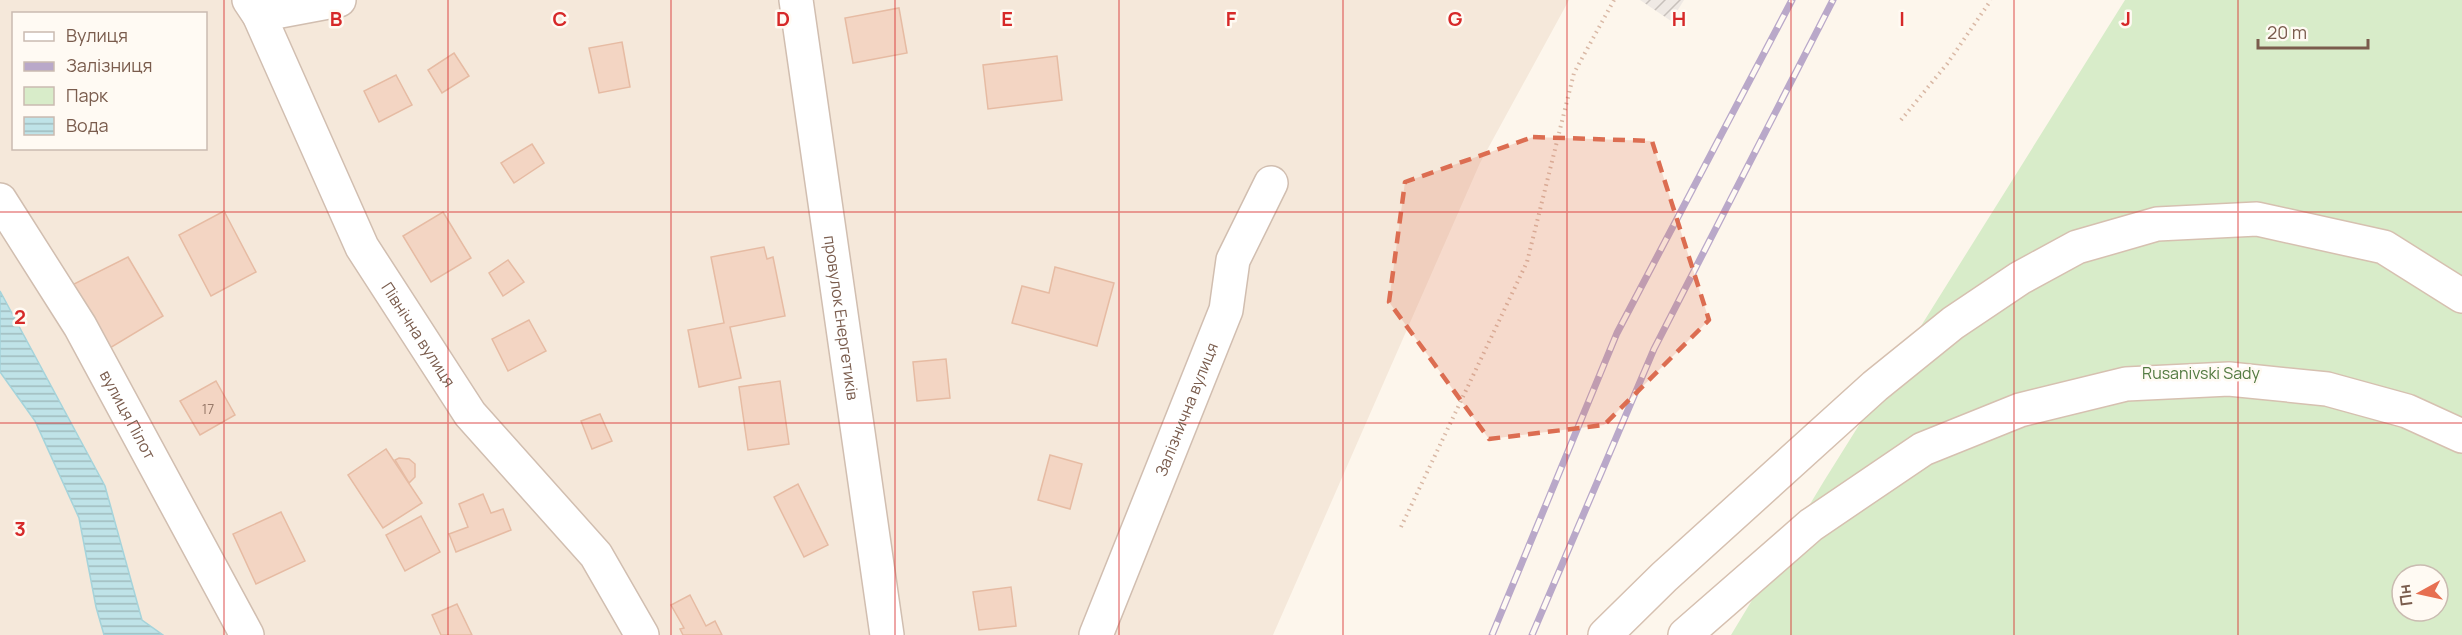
<svg xmlns="http://www.w3.org/2000/svg" width="2462" height="635" viewBox="0 0 2462 635" font-family="Manrope,sans-serif">
<defs>
<pattern id="industrial-furrows" width="10" height="10" patternUnits="userSpaceOnUse" patternTransform="scale(1.5)"><rect width="10" height="10" fill="#efe9e4"/><path d="M-1 1l2-2M0 10L10 0M9 11l2-2" fill="none" stroke="#c7c0bb"/></pattern>
<pattern id="water-rules" width="6" height="5" patternUnits="userSpaceOnUse" patternTransform="scale(1.5)"><rect width="6" height="5" fill="#bfe3e8"/><path d="M0 2.5h6" fill="none" stroke="#a0bbbe"/></pattern>
</defs>
<rect width="100%" height="100%" fill="#fdf6ec"/>
<path fill="#f5e8da" fill-rule="evenodd" d="M 0,0 L 1569,0 L 1480,163 L 1273,635 L 0,635 ZM 14,14 L 206,14 L 206,148 L 14,148 Z"/>
<polygon fill="url(#industrial-furrows)" points="1640,0 1684,0 1671,21"/>
<path fill="#d8ecc9" fill-rule="evenodd" d="M 2125,0 L 2462,0 L 2462,635 L 1731,635 L 1824,481 ZM 2402,575 L 2438,575 L 2438,611 L 2402,611 Z"/>
<polygon fill="url(#water-rules)" stroke="#a5d3da" stroke-width="1.5" points="0,291 105,486 142,620 163,635 104,635 96,607 79,518 35,421 0,372"/>
<g fill="#f3d5c3" stroke="#e6bba3" stroke-width="1.5">
<polygon points="899,8 907,53 853,63 845,18"/>
<polygon points="622,42 630,87 599,93 589,48"/>
<polygon points="454,53 469,76 442,93 428,70"/>
<polygon points="1057,56 1062,100 988,109 983,65"/>
<polygon points="396,75 412,105 379,122 364,91"/>
<polygon points="532,144 544,163 514,183 501,163"/>
<polygon points="224,211 256,272 211,296 179,235"/>
<polygon points="443,212 471,258 431,282 403,236"/>
<polygon points="764,247 767,259 773,257 785,316 730,327 741,378 699,387 688,330 724,323 711,257"/>
<polygon points="128,257 163,316 105,351 72,285"/>
<polygon points="508,260 524,282 503,296 489,273"/>
<polygon points="1055,267 1114,283 1097,346 1012,323 1022,286 1049,293"/>
<polygon points="529,320 546,351 508,371 492,339"/>
<polygon points="946,359 950,398 917,401 913,362"/>
<polygon points="216,381 235,415 200,435 180,401"/>
<polygon points="780,381 789,444 748,450 739,387"/>
<polygon points="600,414 612,441 592,449 581,421"/>
<polygon points="386,449 422,503 383,528 348,475"/>
<polygon points="1050,455 1082,464 1070,509 1038,500"/>
<polygon points="399,458 409,459 415,464 415,477 409,483 395,460"/>
<polygon points="798,484 828,545 804,557 774,497"/>
<polygon points="483,494 491,513 503,509 511,530 456,552 449,534 468,527 459,504"/>
<polygon points="281,512 305,561 256,584 233,534"/>
<polygon points="421,516 440,552 405,571 386,535"/>
<polygon points="1011,587 1016,626 979,630 973,592"/>
<polygon points="690,595 706,626 715,621 722,635 683,635 680,629 684,628 671,605"/>
<polygon points="457,604 472,635 441,635 432,615"/>
</g>
<g fill="none" stroke-linecap="round" stroke-linejoin="round">
<g stroke="#d1beb0" stroke-width="36">
<g id="minor">
<path id="s1" d="M 249,0 L 259,15 L 362,247 L 470,414 L 596,555 L 642,635"/>
<path id="s2" d="M 796,0 L 887,635"/>
<polyline points="259,15 339,0"/>
<path id="s3" d="M 0,200 L 80,326 L 247,635"/>
<path id="s4" d="M 1096,635 L 1226,310 L 1233,260 L 1271,183"/>
</g>
</g>
<g stroke="#d6c0b0" stroke-width="36">
<g id="secondary">
<polyline points="1605,635 1664,577 1875,386 1953,323 2020,278 2077,247 2157,224 2257,219 2384,247 2462,296"/>
<polyline points="1685,635 1811,525 1923,449 2020,410 2126,384 2229,379 2327,389 2407,411 2462,436"/>
</g>
</g>
<g stroke="#d9b8a5" stroke-width="4" stroke-dasharray="1.5 4.5" stroke-linecap="butt">
<polyline points="1901,120 1947,64 1991,0"/>
<polyline points="1401,527 1527,262 1574,73 1614,0"/>
</g>
<use href="#minor" stroke="#fff" stroke-width="33"/>
<use href="#secondary" stroke="#fff" stroke-width="33"/>
<g stroke="#b9a8c9" stroke-width="7">
<g id="rail">
<polyline points="1492,635 1617,333 1792,0"/>
<polyline points="1532,635 1654,349 1833,0"/>
</g>
</g>
<use href="#rail" stroke="#fffaf3" stroke-width="4.5" stroke-dasharray="14" stroke-linecap="butt"/>
</g>
<path fill="#dc6d51" fill-opacity="0.2" stroke="#dc6d51" stroke-width="4.5" stroke-dasharray="12 8" stroke-linejoin="round" d="M 1533,137 L 1652,141 L 1709,320 L 1604,425 L 1489,439 L 1389,302 L 1405,182 Z"/>
<path fill="none" stroke="#d62828" stroke-width="1.5" stroke-opacity="0.55" d="M 224,0 L 224,635M 448,0 L 448,635M 671,0 L 671,635M 895,0 L 895,635M 1119,0 L 1119,635M 1343,0 L 1343,635M 1567,0 L 1567,635M 1791,0 L 1791,635M 2014,0 L 2014,635M 2238,0 L 2238,635M 0,212 L 2462,212M 0,423 L 2462,423"/>
<g text-anchor="middle" dominant-baseline="central" stroke-width="5" stroke-linejoin="round" paint-order="stroke">
<g font-size="14" fill="#987a6a">
<text x="208" y="408">17</text>
</g>
<g font-size="16" fill="#7a5c4d" stroke="#fffaf3">
<text stroke="none"><textPath href="#s2" startOffset="321">провулок Енергетиків</textPath></text>
<text stroke="none"><textPath href="#s1" startOffset="376">Північна вулиця</textPath></text>
<text stroke="none"><textPath href="#s4" startOffset="243">Залізнична вулиця</textPath></text>
<text stroke="none"><textPath href="#s3" startOffset="250">вулиця Пілот</textPath></text>
</g>
<g font-size="16" fill="#537a41" stroke="#fffaf3">
<text x="2201" y="373">Rusanivski Sady</text>
</g>
</g>
<g font-size="20" text-anchor="middle" font-weight="bold" fill="#d62828" stroke="#fffaf3" stroke-width="5" stroke-linejoin="round" paint-order="stroke">
<text x="336" y="26">B</text>
<text x="560" y="26">C</text>
<text x="783" y="26">D</text>
<text x="1007" y="26">E</text>
<text x="1231" y="26">F</text>
<text x="1455" y="26">G</text>
<text x="1679" y="26">H</text>
<text x="1902" y="26">I</text>
<text x="2126" y="26">J</text>
<text x="20" y="324">2</text>
<text x="20" y="536">3</text>
</g>
<rect x="12" y="12" width="195" height="138" fill="#fffaf3" stroke="#cabbb1" stroke-width="1.5"/>
<rect x="24" y="32" width="30" height="9" fill="#ffffff" stroke="#cabbb1" stroke-width="1.5"/>
<text x="66" y="42" font-size="18" fill="#7a5c4d">Вулиця</text>
<rect x="24" y="62" width="30" height="9" fill="#b9a8c9" stroke="#cabbb1" stroke-width="1.5"/>
<text x="66" y="72" font-size="18" fill="#7a5c4d">Залізниця</text>
<rect x="24" y="87" width="30" height="18" fill="#d8ecc9" stroke="#cabbb1" stroke-width="1.5"/>
<text x="66" y="102" font-size="18" fill="#7a5c4d">Парк</text>
<rect x="24" y="117" width="30" height="18" fill="url(#water-rules)" stroke="#cabbb1" stroke-width="1.5"/>
<text x="66" y="132" font-size="18" fill="#7a5c4d">Вода</text>
<g transform="translate(2420 593) rotate(262)"><circle r="28" fill="#fffaf3" stroke="#cabbb1" stroke-width="1.5"/>
<path d="M0-4.5L10 22L0 15L-10 22Z" fill="#e76f51"/>
<text y="-9" font-size="16" font-weight="bold" text-anchor="middle" fill="#7a5c4d">Пн</text>
</g>
<path d="M2258 39v9h110v-9" fill="none" stroke="#7a5c4d" stroke-width="3"/>
<text x="2267" y="39" font-size="18" fill="#7a5c4d" stroke="#fffaf3" stroke-width="4.5" paint-order="stroke">20 m</text>
</svg>
